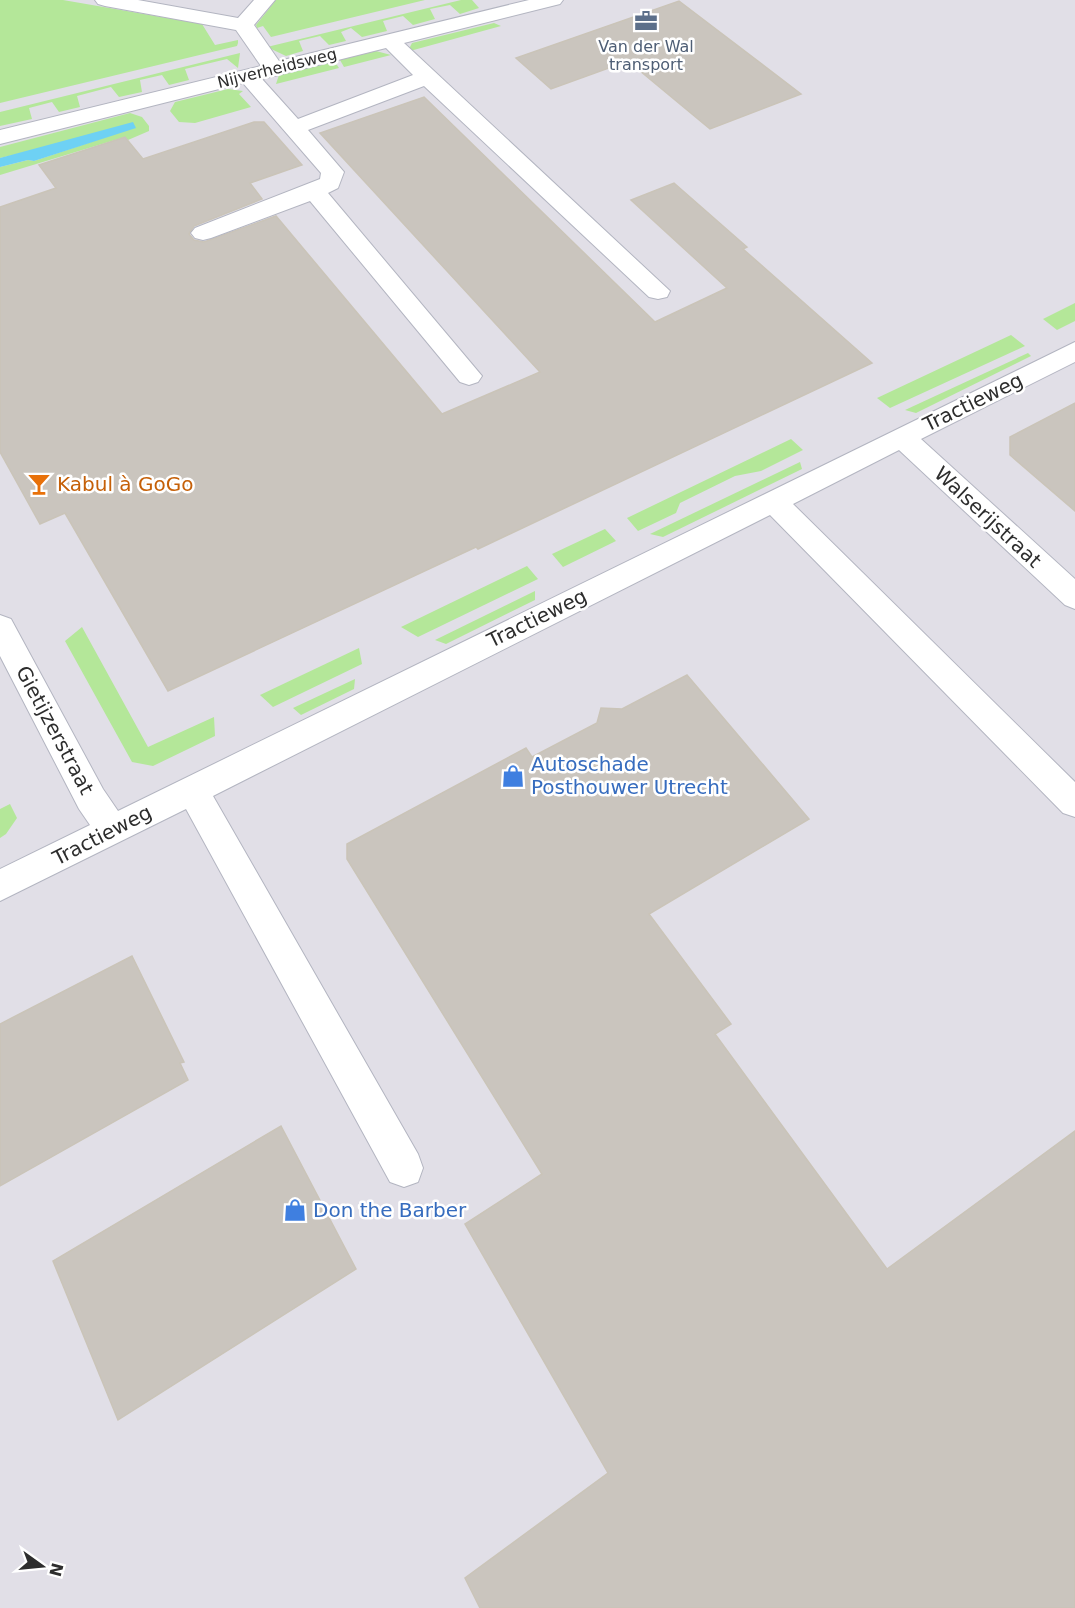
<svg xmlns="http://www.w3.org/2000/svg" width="1075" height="1608" viewBox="0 0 1075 1608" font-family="'DejaVu Sans',sans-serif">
<rect width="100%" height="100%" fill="#efe8df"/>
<rect fill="#e1dfe7" x="0" y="0" width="1075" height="1608"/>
<g fill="#b4e799">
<polygon points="0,0 63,0 202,24 215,45 238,40 238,43 237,46 0,103"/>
<polygon points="276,0 425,0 271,37 263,26 257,28 256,25"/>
<polygon points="461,0 472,0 479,8 460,14 450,5 430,9 435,19 413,25 403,16 383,21 387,31 362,37 351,28 341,32 346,41 329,45 320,36 299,41 303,51 286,56 267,47"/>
<polygon points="494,23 501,26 410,51 409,49 412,43"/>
<polygon points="376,51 391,55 344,67 340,60"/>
<polygon points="240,53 238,68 227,59 185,69 189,80 169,85 162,75 140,80 142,92 119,97 111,87 77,96 80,107 59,112 52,102 29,108 32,119 0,126 0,112"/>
<polygon points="335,62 339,68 276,84 279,75"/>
<polygon points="228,89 243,91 239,94 251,107 195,123 179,122 170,111 175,102"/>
<polygon points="130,113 142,117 149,126 149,131 128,140 125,137 0,175 0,167 28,160 34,161 136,127 0,158 0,147"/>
<polygon points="1075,303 1075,321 1057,330 1043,319"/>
<polygon points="1011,335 1025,346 890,408 877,398"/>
<polygon points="1028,353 1031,356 916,413 905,410"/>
<polygon points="791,439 803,450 761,471 735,476 680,503 676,513 638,531 627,518"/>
<polygon points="800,462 802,469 663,537 650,534"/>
<polygon points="605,529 616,541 563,567 552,554"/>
<polygon points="527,566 538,579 418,637 401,627"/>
<polygon points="535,591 535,600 446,644 435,640"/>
<polygon points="82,627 148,747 214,717 215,736 153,766 132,762 65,641"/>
<polygon points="359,648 362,664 273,707 260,695"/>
<polygon points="355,679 354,689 301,715 293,708"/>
<polygon points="10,804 17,818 6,834 0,838 0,809"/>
</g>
<polygon fill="#6ed1f4" points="133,122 136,128 34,161 28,160 0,167 0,158"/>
<g fill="#cac5be" stroke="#cac4b8" stroke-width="1.5">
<polygon points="679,1 801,94 710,129 628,61 551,89 516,58"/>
<polygon points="424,97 655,322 727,288 631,200 674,183 747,247 743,249 872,363 478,549 476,547 168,691 65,513 40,524 0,452 0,207 56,188 39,165 125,137 143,159 254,122 264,122 302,165 250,183 262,199 194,226 189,234 194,240 204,242 276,216 442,414 540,372 320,133"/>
<polygon points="1075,403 1075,511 1010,455 1010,437"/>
<polygon points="687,675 809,819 649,914 731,1024 715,1034 887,1269 1075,1131 1075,1608 480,1608 465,1578 608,1473 465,1224 542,1174 347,859 347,844 526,748 532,757 597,723 601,708 622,709"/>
<polygon points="132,956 184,1062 180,1063 188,1080 0,1186 0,1024"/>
<polygon points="281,1126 356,1269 118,1420 53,1261"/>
</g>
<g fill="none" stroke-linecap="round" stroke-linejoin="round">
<g stroke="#b3b5c1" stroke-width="2">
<g id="minor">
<path d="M 95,0 L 138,0 L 238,18 L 254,0 L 275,0 L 254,25 L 279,61 L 529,0 L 563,0 L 560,4 L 404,43 L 670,291 L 667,297 L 658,299 L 649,297 L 424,86 L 308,130 L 344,172 L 338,188 L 328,193 L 482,376 L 478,382 L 469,385 L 460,382 L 310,201 L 211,238 L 203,240 L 195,238 L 191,233 L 195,228 L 320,179 L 321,173 L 243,83 L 0,144 L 0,130 L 261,66 L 236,30 L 105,6 L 98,4 ZM 386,48 L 413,75 L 298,119 L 262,79 Z"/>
<polygon points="1075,342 1075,362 921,439 1075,579 1075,609 1065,605 899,450 793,504 1075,782 1075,817 1063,813 770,515 213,796 418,1154 423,1168 418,1182 404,1187 390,1182 186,809 0,901 0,869 90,825 79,809 0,656 0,615 11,619 103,789 118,811"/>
</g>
</g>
<use href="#minor" fill="#fff" fill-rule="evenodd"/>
</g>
<defs>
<g id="office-bare" transform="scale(1.8)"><path d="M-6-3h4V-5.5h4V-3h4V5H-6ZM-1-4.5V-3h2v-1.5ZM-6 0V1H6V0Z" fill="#5c6f8a" stroke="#fff" stroke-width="2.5" paint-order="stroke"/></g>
<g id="bar-bare" transform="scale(1.8)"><path d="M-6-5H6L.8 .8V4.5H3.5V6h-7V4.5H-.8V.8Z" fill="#e8710a" stroke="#fff" stroke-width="2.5" paint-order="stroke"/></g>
<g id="shop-bare" transform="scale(1.8)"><path d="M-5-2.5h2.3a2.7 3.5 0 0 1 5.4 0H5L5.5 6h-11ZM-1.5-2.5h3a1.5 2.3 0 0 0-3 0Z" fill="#3f7fe0" stroke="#fff" stroke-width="2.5" paint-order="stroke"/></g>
</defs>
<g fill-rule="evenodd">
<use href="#office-bare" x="646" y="21"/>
<use href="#bar-bare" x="39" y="484"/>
<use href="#shop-bare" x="513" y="776"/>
<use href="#shop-bare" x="295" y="1210"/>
</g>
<g text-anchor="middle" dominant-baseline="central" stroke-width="5" stroke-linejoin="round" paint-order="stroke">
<g font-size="16" fill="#4e5e75" stroke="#fff">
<text x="646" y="46">Van der Wal<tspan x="646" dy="18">transport</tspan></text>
</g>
<g font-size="16" fill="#2d2d2d" stroke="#fff">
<text transform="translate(277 68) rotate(-14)">Nijverheidsweg</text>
</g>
<g font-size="20" fill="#2d2d2d" stroke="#fff">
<text transform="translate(973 402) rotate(-26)">Tractieweg</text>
<text transform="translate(988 517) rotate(43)">Walserijstraat</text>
<text transform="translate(537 618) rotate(-26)">Tractieweg</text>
<text transform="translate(55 730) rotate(62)">Gietijzerstraat</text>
<text transform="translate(102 835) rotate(-27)">Tractieweg</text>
</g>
<g font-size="20" fill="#c56008" stroke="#fff" text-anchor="start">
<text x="57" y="484">Kabul à GoGo</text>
</g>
<g font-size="20" fill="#366cbe" stroke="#fff" text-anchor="start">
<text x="531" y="764">Autoschade<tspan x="531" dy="23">Posthouwer Utrecht</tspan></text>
<text x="313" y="1210">Don the Barber</text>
</g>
</g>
<g transform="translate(42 1566) rotate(105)" stroke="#ffffff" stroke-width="4.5" paint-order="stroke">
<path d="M0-4.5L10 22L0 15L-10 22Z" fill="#2d2d2d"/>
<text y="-9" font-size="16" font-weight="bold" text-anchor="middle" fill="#2d2d2d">N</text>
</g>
</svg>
